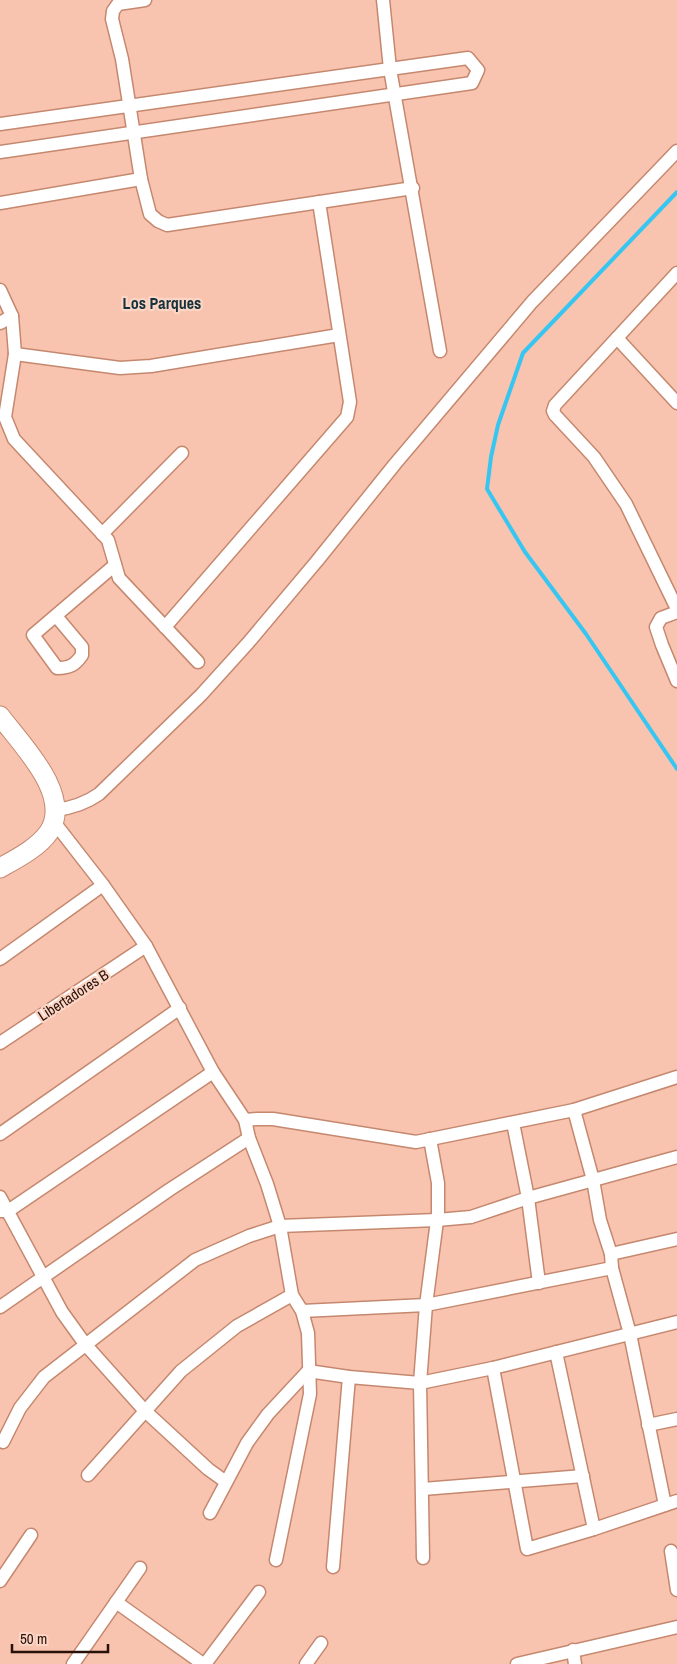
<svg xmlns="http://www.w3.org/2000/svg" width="677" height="1664" viewBox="0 0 677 1664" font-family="'Archivo Narrow',sans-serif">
<rect width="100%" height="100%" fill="#f8c4af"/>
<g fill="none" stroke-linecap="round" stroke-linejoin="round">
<polyline stroke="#37c6f1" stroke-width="4" points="677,192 523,353 498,425 491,457 487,489 525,552 586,634 677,769"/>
<g stroke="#c5886f" stroke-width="15">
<g id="street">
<polyline points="145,0 118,4 113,11 112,19 122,59 141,179 150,214 158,221 167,225 413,188"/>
<polyline points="383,0 390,69 440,351"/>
<polyline points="0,124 468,58 478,70 472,83 0,152"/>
<polyline points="0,203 141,179"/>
<polyline points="677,273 555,405 553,411 555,415 594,457 626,504 677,609"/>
<polyline points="0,290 12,316 15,354 5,417 14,439 108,540 119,578 198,662"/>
<polyline points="0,323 12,316"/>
<polyline points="617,338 677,403"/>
<polyline points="15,354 120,368 151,366 339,335"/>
<polyline points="102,534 182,453"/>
<polyline points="677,612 661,618 656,627 662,645 677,681"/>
<path d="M 56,616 L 82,647 L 82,655 C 75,665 70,668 57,668 L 33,635 L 115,565"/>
<polyline points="165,627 347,417 350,402 319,202"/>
<path d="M 55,810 C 72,808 85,804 99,794 L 201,695 L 248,643 L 317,561 L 395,464 L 532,302 L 677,151"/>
<polyline points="54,822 103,885 146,946 213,1072 245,1120 249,1138 267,1184 280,1226 292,1295 302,1311 308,1333 310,1394 276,1560"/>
<polyline points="0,959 103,885"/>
<polyline points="0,1043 146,946"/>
<polyline points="574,1110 593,1180 600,1220 611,1254 612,1268 630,1334 665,1505"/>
<polyline points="245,1120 257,1119 273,1119 416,1142 574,1110 677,1077"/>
<polyline points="513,1123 528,1198 539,1283"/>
<polyline points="0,1134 180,1008"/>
<polyline points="0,1197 62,1312 85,1344 144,1410 208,1469 226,1482"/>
<polyline points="1,1211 8,1211 213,1072"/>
<polyline points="611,1254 677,1239"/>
<polyline points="0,1307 169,1190 249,1138"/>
<polyline points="302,1311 426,1305 612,1268"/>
<polyline points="556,1352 594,1529"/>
<polyline points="493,1368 527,1549 594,1529 677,1501"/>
<polyline points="648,1425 677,1419"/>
<polyline points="3,1442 20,1408 44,1377 195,1260 249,1236 280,1226 437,1220 471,1217 528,1198 677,1157"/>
<polyline points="88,1475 181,1371 237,1326 292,1295"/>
<polyline points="423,1489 583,1476"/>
<polyline points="210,1513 247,1443 268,1414 308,1371 349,1377 420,1383 493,1368 677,1322"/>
<polyline points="671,1551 677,1590"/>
<polyline points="423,1558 420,1383 426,1305 438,1213 438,1183 430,1139"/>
<polyline points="333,1567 349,1377"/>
<polyline points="0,1581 31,1535"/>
<polyline points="116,1602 203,1664"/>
<polyline points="573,1650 575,1664"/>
<polyline points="73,1664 140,1568"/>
<polyline points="205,1664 259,1592"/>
<polyline points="306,1664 321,1643"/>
<polyline points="517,1664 677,1627"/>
</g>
</g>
<g stroke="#c5886f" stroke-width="21">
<path id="secondary" d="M 0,716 C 21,744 73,795 49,832 C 38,848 16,859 0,868"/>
</g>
<use href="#street" stroke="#fff" stroke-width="12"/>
<use href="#secondary" stroke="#fff" stroke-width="19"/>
</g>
<g text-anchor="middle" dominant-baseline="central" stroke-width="4.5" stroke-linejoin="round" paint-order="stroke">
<g font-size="15" fill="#281108" stroke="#fcd5c5">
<text transform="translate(73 995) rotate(-33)">Libertadores B</text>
</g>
<g font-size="16" font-weight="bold" fill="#14323c" stroke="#fcd5c5">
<text x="162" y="303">Los Parques</text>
</g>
</g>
<path d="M12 1644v8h96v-8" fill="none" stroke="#281108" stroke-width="2.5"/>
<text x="20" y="1644" font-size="15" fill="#281108" stroke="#fcd5c5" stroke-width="4" paint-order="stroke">50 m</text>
</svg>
